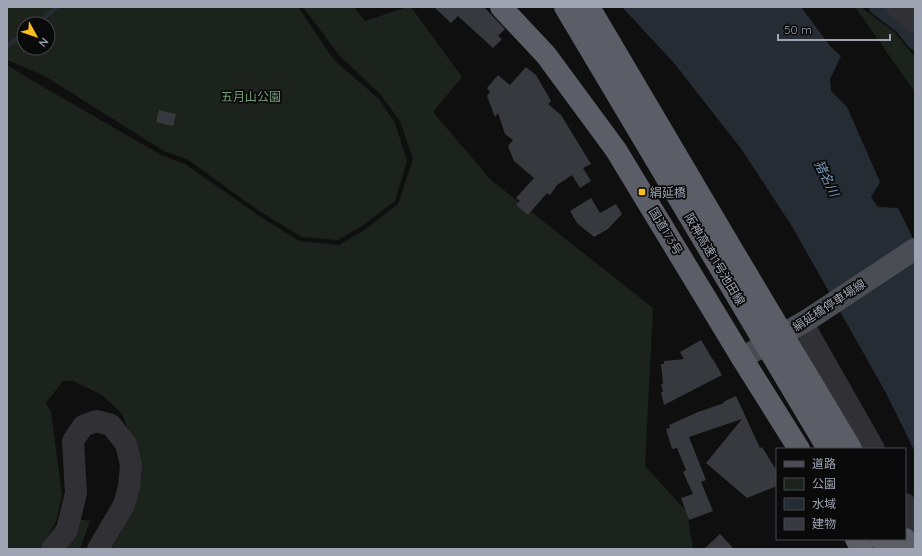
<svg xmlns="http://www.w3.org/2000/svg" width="922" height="556" viewBox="0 0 922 556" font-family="Quicksand,'Noto Sans JP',sans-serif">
<rect width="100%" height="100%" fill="#0f0f10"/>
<g fill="#1b231c" fill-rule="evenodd">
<path d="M 7,7 L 298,7 L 334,60 L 378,98 L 395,123 L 407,161 L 395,201 L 362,226 L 338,240 L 302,237 L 259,211 L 187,159 L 164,151 L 43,75 L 7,60 ZM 24,24 L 48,24 L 48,48 L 24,48 Z"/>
<polygon points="303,7 354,7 365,21 407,7 411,7 462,77 433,112 491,180 653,308 645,466 687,512 693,549 111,549 121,532 133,503 132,439 122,414 102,395 73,381 63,381 46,403 51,412 62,495 56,522 40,549 7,549 7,65 33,81 163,156 185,164 258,215 299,241 339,245 366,229 398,204 413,159 400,121 380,94 339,55"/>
<polygon points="855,7 861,7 894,32 915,57 915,92"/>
<polygon points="77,519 90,521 80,549 65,549"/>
</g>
<polygon fill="#252c34" points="622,7 801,7 831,47 841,56 830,79 831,91 847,107 880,182 871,197 878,207 898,208 912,236 915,244 915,452 886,393 793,228 742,150 674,63"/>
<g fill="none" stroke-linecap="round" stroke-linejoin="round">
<g stroke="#252c34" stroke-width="4.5">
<polyline points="37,24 57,7"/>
<polyline points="7,46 24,33"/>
</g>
<polyline stroke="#252c34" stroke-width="16" points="877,7 902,26 915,42"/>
</g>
<g fill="#38393e">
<polygon points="434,7 484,7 505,29 498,36 502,39 493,48 458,16 451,23"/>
<polygon points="526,67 536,75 551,101 548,104 561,115 591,164 583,168 591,181 580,188 572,175 557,185 550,195 547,193 528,215 516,205 520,201 516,198 534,178 514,161 508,146 513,140 505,134 498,113 495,117 487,96 490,92 487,88 498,75 510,85"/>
<polygon points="159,110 176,114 173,126 156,122"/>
<polygon points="591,198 600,213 616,204 622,214 608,229 594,237 577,223 570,211"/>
<polygon points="701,340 713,360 713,359 722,375 664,405 661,392 663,392 661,384 663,384 661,364 664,364 664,361 684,359 680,352"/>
<polygon points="736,396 760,448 762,447 777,471 777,486 747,498 726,480 706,463 742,419 689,437 706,480 701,482 713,511 689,520 681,498 693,494 683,472 686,470 677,448 672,449 666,429 670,428 669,425 698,412 724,403 723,402"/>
<polygon points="720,534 734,549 704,549"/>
</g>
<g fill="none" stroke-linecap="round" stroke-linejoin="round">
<g stroke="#303035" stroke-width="22">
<polyline points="897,7 915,22"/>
<polyline points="807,331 874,449"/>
<polyline points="905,504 915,523"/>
<polyline points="52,549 67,530 76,493 73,441 83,426 96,421 111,425 126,444 131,465 129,487 124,505 98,549"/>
</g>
<polyline stroke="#4b4d54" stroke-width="22" points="742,358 809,319 915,249"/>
<g stroke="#5b5e66" stroke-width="22">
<polyline points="501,7 546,55 616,150 742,358 799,449"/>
<polyline points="856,539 862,549"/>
<polyline points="881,539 887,549"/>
<polyline points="905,539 911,549"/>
</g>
<g stroke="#5b5e66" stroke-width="22">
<polyline points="565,7 828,449"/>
<polyline points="589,7 733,251 851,449"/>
</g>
</g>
<rect fill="#f9bd1e" stroke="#0a0a0b" stroke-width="1.5" x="638" y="188" width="8" height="8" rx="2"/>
<g text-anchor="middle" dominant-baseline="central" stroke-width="3.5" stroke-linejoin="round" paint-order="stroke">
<g font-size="12" fill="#759e7a" stroke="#0a0a0b">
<text x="251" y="96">五月山公園</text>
</g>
<g font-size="12" fill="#9fa4b2" stroke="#0a0a0b" text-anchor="start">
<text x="650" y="192">絹延橋</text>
</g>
<g font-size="12" fill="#9fa4b2" stroke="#0a0a0b">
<text transform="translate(666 231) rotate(59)">国道173号</text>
<text transform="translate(715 259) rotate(59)">阪神高速11号池田線</text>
<text transform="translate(829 305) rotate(-33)">絹延橋停車場線</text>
</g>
<g font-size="13" font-style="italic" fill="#7390b0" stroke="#0a0a0b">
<text transform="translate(827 178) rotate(64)">猪名川</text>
</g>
</g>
<rect width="922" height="556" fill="none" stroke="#9fa4b2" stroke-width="16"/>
<rect x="776" y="448" width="130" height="92" fill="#0a0a0b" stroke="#46484e"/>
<rect x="784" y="461" width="20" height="6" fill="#4b4d54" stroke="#46484e"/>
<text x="812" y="468" font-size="12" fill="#9fa4b2">道路</text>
<rect x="784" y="478" width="20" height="12" fill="#1b231c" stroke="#46484e"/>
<text x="812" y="488" font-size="12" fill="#9fa4b2">公園</text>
<rect x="784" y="498" width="20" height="12" fill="#252c34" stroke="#46484e"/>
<text x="812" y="508" font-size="12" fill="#9fa4b2">水域</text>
<rect x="784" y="518" width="20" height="12" fill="#38393e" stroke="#46484e"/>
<text x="812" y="528" font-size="12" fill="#9fa4b2">建物</text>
<g transform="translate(36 36) rotate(130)"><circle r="19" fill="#0a0a0b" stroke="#46484e"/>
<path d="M0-3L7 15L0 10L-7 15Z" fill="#f9bd1e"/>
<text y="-6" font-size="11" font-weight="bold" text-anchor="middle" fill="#9fa4b2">N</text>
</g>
<path d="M778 34v6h112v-6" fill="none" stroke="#9fa4b2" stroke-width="2"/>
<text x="784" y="34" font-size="12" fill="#9fa4b2" stroke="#0a0a0b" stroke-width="3" paint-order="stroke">50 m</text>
</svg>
